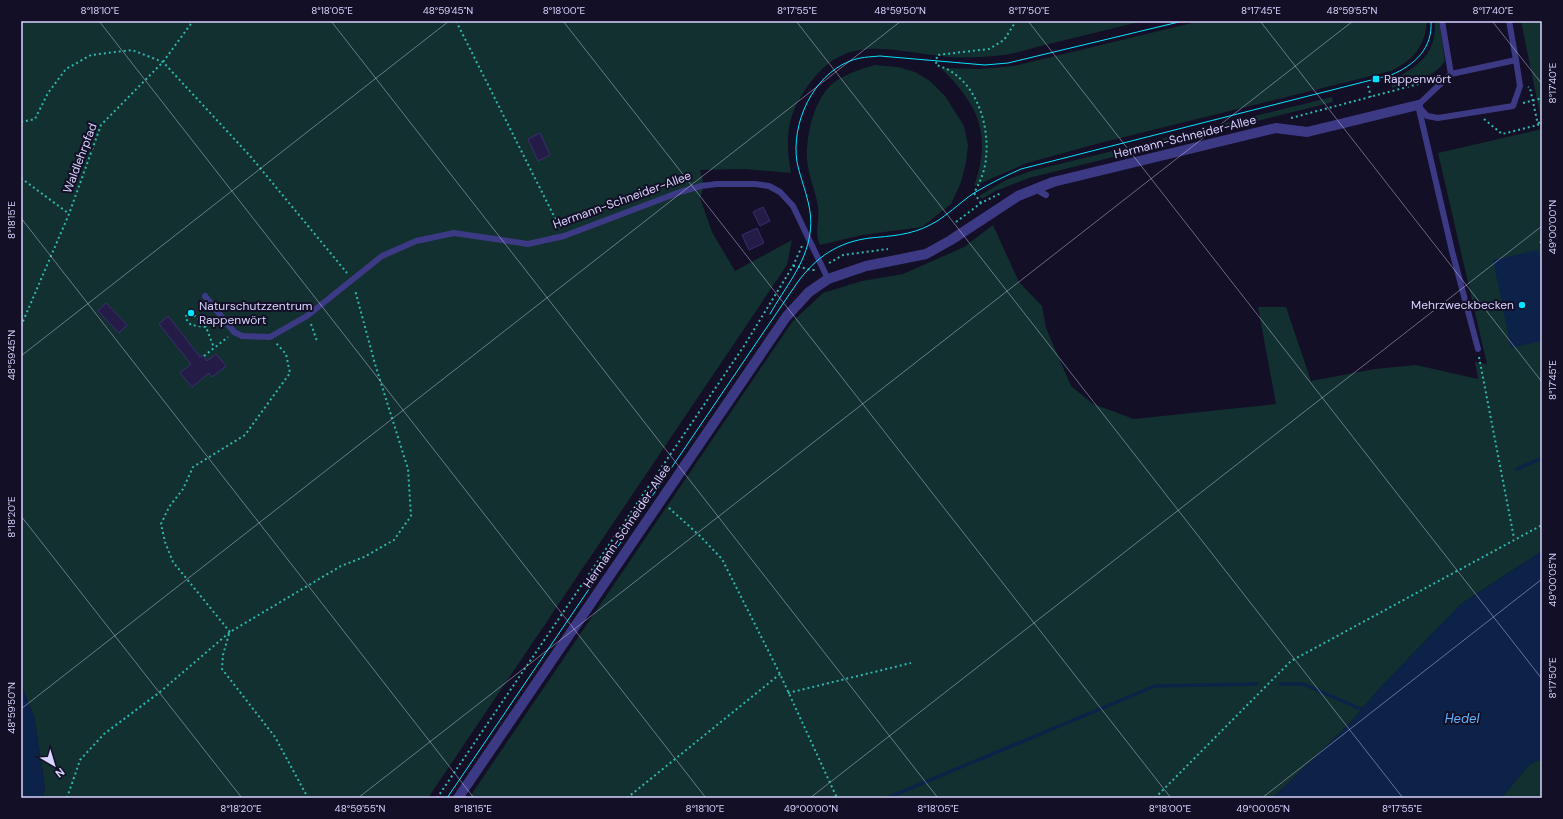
<svg xmlns="http://www.w3.org/2000/svg" width="1563" height="819" viewBox="0 0 1563 819" font-family="'DM Sans',sans-serif">
<rect width="100%" height="100%" fill="#130f26"/>
<g fill="#12302f">
<path d="M 21,21 L 1143,21 C 1112,29 1080,36 1049,44 C 1034,47 1019,53 1004,55 C 984,57 961,59 941,56 C 886,50 844,33 807,87 C 786,117 785,139 791,173 L 744,169 L 700,170 L 704,186 L 700,198 L 712,232 L 735,271 L 792,240 L 787,265 L 428,798 L 43,798 L 45,787 L 34,716 L 21,685 Z"/>
<path d="M 1200,21 L 1427,21 C 1425,47 1413,60 1391,71 L 1100,143 L 1027,163 L 974,186 C 992,134 979,106 941,68 L 980,69 L 1014,66 Z"/>
<path d="M 1435,21 L 1439,21 L 1445,61 C 1433,79 1411,83 1392,88 L 1390,81 C 1418,67 1437,54 1435,21 Z"/>
<polygon points="1521,21 1542,21 1542,124"/>
<path d="M 875,65 L 898,67 L 915,72 L 930,81 L 945,96 L 964,126 L 968,145 L 966,163 L 961,182 L 951,204 L 922,227 L 862,235 L 820,245 C 814,234 820,220 818,207 C 816,191 808,176 807,159 C 806,135 814,96 836,81 C 848,73 861,69 875,65 Z"/>
<polygon points="1332,97 1333,102 1029,178 995,191 982,199 979,196 1006,180 1031,171"/>
<polygon points="1542,129 1542,551 1461,604 1380,688 1349,724 1273,798 469,798 792,322 823,293 862,281 903,274 964,247 993,225 1019,282 1042,306 1046,328 1071,386 1093,404 1134,419 1276,404 1258,307 1286,307 1311,381 1375,369 1416,365 1478,379 1475,362 1487,364 1438,153"/>
<polygon points="1542,759 1542,798 1501,798 1530,764"/>
</g>
<g fill="#0c2248">
<polygon points="1538,250 1542,269 1542,341 1511,348 1493,260"/>
<polygon points="1542,551 1542,759 1530,764 1501,798 1273,798 1349,724 1380,688 1461,604"/>
<polygon points="21,685 34,716 45,787 43,798 21,798"/>
</g>
<g fill="none" stroke-linecap="round" stroke-linejoin="round">
<g stroke="#0c2248" stroke-width="3.5">
<polyline points="1517,469 1542,458"/>
<polyline points="1280,684 1303,684 1361,709"/>
<polyline points="887,798 1155,686 1257,684"/>
</g>
</g>
<g fill="#241b47" stroke="#3b2d73">
<polygon points="540,133 550,155 538,161 528,139"/>
<polygon points="763,207 770,221 760,226 753,212"/>
<polygon points="757,228 764,243 749,250 742,235"/>
<polygon points="106,303 127,325 119,333 98,311"/>
<polygon points="168,316 200,357 203,355 207,361 216,354 226,366 212,377 209,373 192,387 180,373 191,364 159,324"/>
</g>
<g fill="none" stroke-linecap="round" stroke-linejoin="round">
<g stroke="#2fb8b0" stroke-width="2" stroke-dasharray="2 3" stroke-linecap="butt">
<polyline points="456,21 560,228"/>
<polyline points="1368,86 1371,97"/>
<polyline points="1523,103 1542,98"/>
<polyline points="1291,118 1426,82 1431,79"/>
<polyline points="1484,119 1502,134 1538,125 1530,88 1528,87"/>
<polyline points="21,122 35,119 48,93 66,69 91,55 132,50 163,62 251,157 347,273"/>
<polyline points="1538,123 1542,122"/>
<polyline points="21,178 68,213"/>
<path d="M 981,203 L 974,193 C 980,182 985,171 986,158 C 990,122 974,75 936,65 L 937,55 L 989,49 L 1004,40 L 1016,21"/>
<polyline points="956,222 981,203 1001,193"/>
<polyline points="1542,237 1540,240 1542,247"/>
<polyline points="829,263 843,255 888,249"/>
<path d="M 793,266 C 801,266 806,270 815,270"/>
<polyline points="311,324 317,341"/>
<polyline points="21,326 69,214 101,125 163,62 193,21"/>
<polyline points="206,327 199,319 191,313 186,316 186,319 191,325 206,327 214,348"/>
<polyline points="204,356 228,337"/>
<polyline points="1479,357 1514,538"/>
<polyline points="669,508 699,535 722,559 780,674 837,798"/>
<polyline points="230,632 173,562 165,542 161,524 169,507 183,489 193,467 245,435 290,373 286,354 276,343"/>
<polyline points="229,634 223,655 222,669 275,737 308,798"/>
<polyline points="788,693 911,663"/>
<polyline points="67,798 80,760 104,734 160,692 230,632 341,566 364,557 394,540 411,516 408,469 375,364 355,290"/>
<polyline points="437,798 744,346 793,266 802,246"/>
<polyline points="627,798 780,674"/>
<polyline points="1155,798 1291,661 1542,525"/>
</g>
<g stroke="#3d3a85" stroke-width="6">
<polyline points="1442,21 1451,74"/>
<polyline points="1418,105 1452,251 1478,349"/>
<polyline points="1418,105 1451,74 1516,60 1509,21"/>
<polyline points="1420,108 1427,116 1438,118 1513,106 1520,86 1516,60"/>
<polyline points="1035,189 1046,195"/>
<polyline points="205,296 234,332 242,336 270,337 307,316 382,256 416,241 454,233 528,244 564,236 680,192 701,186 717,184 755,184 769,186 780,192 793,206 828,279"/>
</g>
<polyline stroke="#3d3a85" stroke-width="10" points="458,798 786,317 809,292 828,279 866,266 926,254 951,240 1018,196 1053,182 1276,128 1307,132 1418,105"/>
<g stroke="#00e5ff" stroke-width="1">
<path d="M 770,314 C 785,287 806,264 810,233 C 814,208 802,186 797,162 C 791,124 812,76 850,61 C 860,57 869,57 880,56 L 985,65 L 1008,63 L 1183,21"/>
<path d="M 447,798 L 797,283 C 816,257 838,242 870,238 C 891,236 911,235 930,225 C 946,217 959,203 974,193 C 989,184 1005,176 1021,169 L 1391,75 C 1415,65 1433,48 1431,21"/>
</g>
</g>
<path fill="none" stroke="#d9d4ff" stroke-width="1" stroke-opacity="0.45" d="M 99,21 L 706,798M 331,21 L 938,798M 563,21 L 1171,798M 796,21 L 1403,798M 1028,21 L 1542,679M 1260,21 L 1542,382M 1492,21 L 1542,84M 21,218 L 474,798M 21,356 L 449,21M 21,516 L 242,798M 21,709 L 901,21M 358,798 L 1353,21M 810,798 L 1542,226M 1262,798 L 1542,579"/>
<g fill="#00e5ff" stroke="#130f26" stroke-width="1.5">
<rect x="1372" y="75" width="8" height="8" rx="2"/>
<circle cx="1522" cy="305" r="4"/>
<circle cx="191" cy="313" r="4"/>
</g>
<g text-anchor="middle" dominant-baseline="central" stroke-width="4" stroke-linejoin="round" paint-order="stroke">
<g font-size="12" fill="#d9d4ff" stroke="#130f26" text-anchor="start">
<text x="1384" y="79">Rappenwört</text>
<text x="1514" y="305" text-anchor="end">Mehrzweckbecken</text>
<text x="199" y="306">Naturschutzzentrum<tspan x="199" dy="14">Rappenwört</tspan></text>
</g>
<g font-size="12" fill="#d9d4ff" stroke="#130f26">
<text transform="translate(1185 137) rotate(-14)">Hermann-Schneider-Allee</text>
<text transform="translate(80 158) rotate(-69)">Waldlehrpfad</text>
<text transform="translate(622 200) rotate(-20)">Hermann-Schneider-Allee</text>
<text transform="translate(627 526) rotate(-56)">Hermann-Schneider-Allee</text>
</g>
<g font-size="13" font-style="italic" fill="#62b6ff" stroke="#130f26">
<text x="1462" y="718">Hedel</text>
</g>
</g>
<rect width="1563" height="819" fill="none" stroke="#130f26" stroke-width="44"/>
<g transform="translate(54 765) rotate(142)" stroke="#130f26" stroke-width="3" paint-order="stroke">
<path d="M0-3L7 15L0 10L-7 15Z" fill="#d9d4ff"/>
<text y="-6" font-size="11" font-weight="bold" text-anchor="middle" fill="#d9d4ff">N</text>
</g>
<rect x="22" y="22" width="1519" height="775" fill="none" stroke="#d9d4ff" stroke-width="1.5"/>
<g font-size="10" text-anchor="middle" fill="#d9d4ff">
<text x="100" y="14">8°18'10"E</text>
<text x="332" y="14">8°18'05"E</text>
<text x="448" y="14">48°59'45"N</text>
<text x="564" y="14">8°18'00"E</text>
<text x="797" y="14">8°17'55"E</text>
<text x="900" y="14">48°59'50"N</text>
<text x="1029" y="14">8°17'50"E</text>
<text x="1261" y="14">8°17'45"E</text>
<text x="1352" y="14">48°59'55"N</text>
<text x="1493" y="14">8°17'40"E</text>
<text transform="translate(1552 83) rotate(-90)" y="4">8°17'40"E</text>
<text transform="translate(11 220) rotate(-90)" y="4">8°18'15"E</text>
<text transform="translate(1552 227) rotate(-90)" y="4">49°00'00"N</text>
<text transform="translate(11 355) rotate(-90)" y="4">48°59'45"N</text>
<text transform="translate(1552 380) rotate(-90)" y="4">8°17'45"E</text>
<text transform="translate(11 517) rotate(-90)" y="4">8°18'20"E</text>
<text transform="translate(1552 580) rotate(-90)" y="4">49°00'05"N</text>
<text transform="translate(1552 678) rotate(-90)" y="4">8°17'50"E</text>
<text transform="translate(11 708) rotate(-90)" y="4">48°59'50"N</text>
<text x="241" y="812">8°18'20"E</text>
<text x="360" y="812">48°59'55"N</text>
<text x="473" y="812">8°18'15"E</text>
<text x="705" y="812">8°18'10"E</text>
<text x="811" y="812">49°00'00"N</text>
<text x="938" y="812">8°18'05"E</text>
<text x="1170" y="812">8°18'00"E</text>
<text x="1263" y="812">49°00'05"N</text>
<text x="1402" y="812">8°17'55"E</text>
</g>
</svg>
